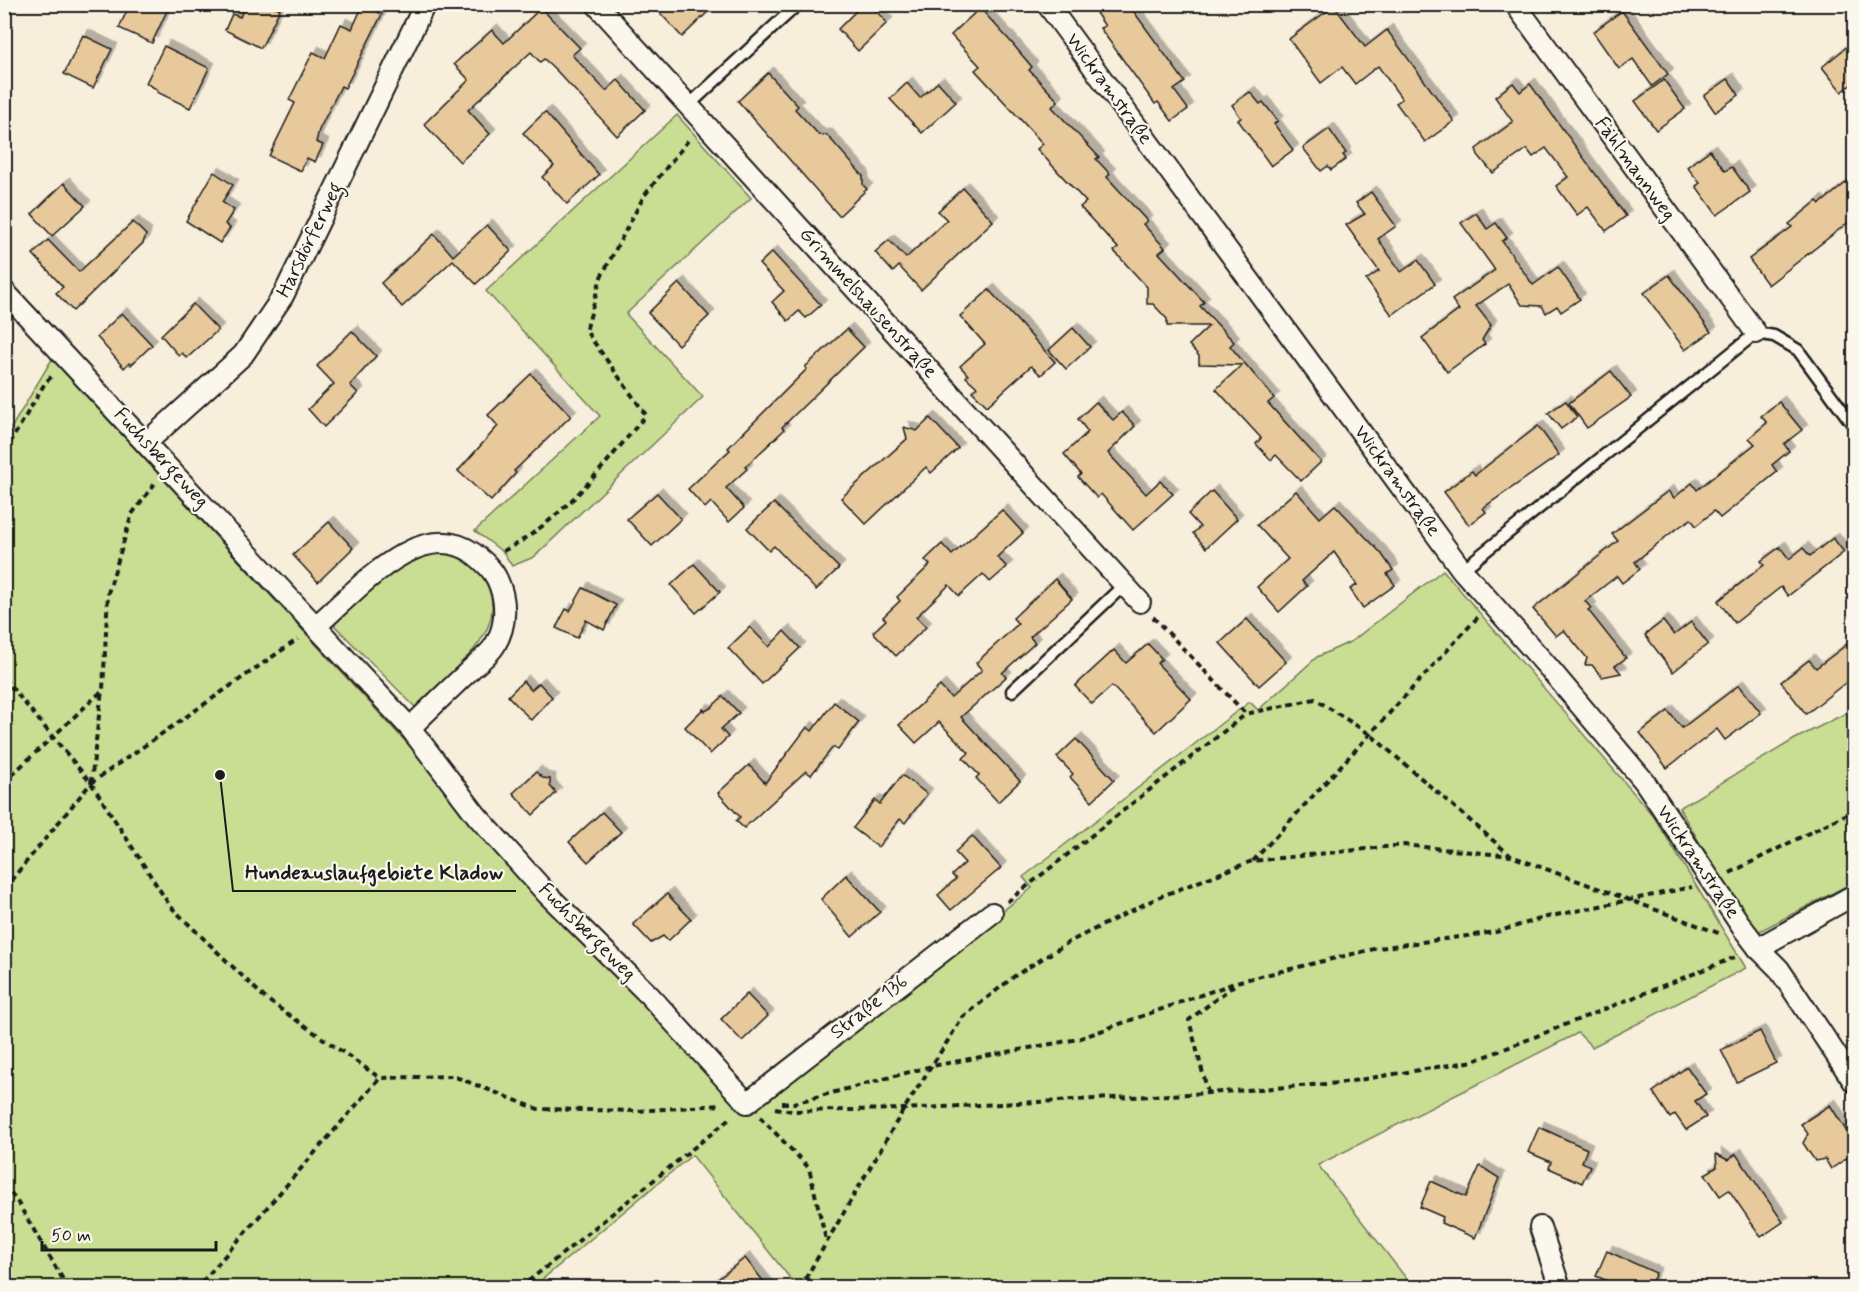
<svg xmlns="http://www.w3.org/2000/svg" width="1859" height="1292" viewBox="0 0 1859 1292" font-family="Mynerve,sans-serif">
<defs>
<filter id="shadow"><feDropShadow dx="5.5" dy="-5.5" stdDeviation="0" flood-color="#0004"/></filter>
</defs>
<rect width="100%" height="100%" fill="#f7eedc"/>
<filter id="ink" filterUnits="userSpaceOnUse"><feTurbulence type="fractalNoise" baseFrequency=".0167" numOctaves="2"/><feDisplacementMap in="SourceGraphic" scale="12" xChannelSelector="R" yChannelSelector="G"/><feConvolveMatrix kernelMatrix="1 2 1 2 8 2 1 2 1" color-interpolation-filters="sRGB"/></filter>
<g filter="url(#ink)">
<g fill="#c9de93" stroke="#727d58" stroke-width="1.5">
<polygon points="677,115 751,198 626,314 703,397 534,557 512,566 504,553 475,531 600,416 486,291"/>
<polygon points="52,359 746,1110 1032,888 1023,877 1232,715 1250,702 1258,710 1317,657 1352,641 1443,570 1655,818 1746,968 1592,1047 1578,1033 1318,1165 1413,1287 797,1287 692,1155 533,1287 5,1288 4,440"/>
<path d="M 459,551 C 535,614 464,660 415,707 L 332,623 L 410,553 Z"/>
<polygon points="1854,709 1854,882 1754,934 1679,808 1795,739"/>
</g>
<g fill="#e8c99b" stroke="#1c1c1c" stroke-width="1.5" filter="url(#shadow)">
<polygon points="130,4 170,4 152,43 119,28"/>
<polygon points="246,4 270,4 280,9 261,48 225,30 232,14 240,17"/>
<polygon points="652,4 716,4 682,37"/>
<polygon points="863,4 870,4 887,23 858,51 838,29"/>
<polygon points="363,5 382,14 345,88 341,86 319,130 316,142 323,145 315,162 307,158 301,171 269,156 295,103 289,100 313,52 325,58 341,24 352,29"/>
<polygon points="1108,5 1129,5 1185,82 1174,90 1188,109 1172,121 1158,102 1155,104 1100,28 1105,26 1096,13"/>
<polygon points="1334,6 1365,47 1387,30 1454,121 1425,142 1396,103 1402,99 1378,66 1355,84 1342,67 1321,83 1289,39"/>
<polygon points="541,8 580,48 572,55 606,91 618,80 645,110 617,136 556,70 544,59 540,62 531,52 468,110 490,134 460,162 424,124 469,80 454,64 492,30 504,43"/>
<polygon points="980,8 1011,42 1032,67 1029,70 1058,101 1052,107 1099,157 1096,159 1110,174 1107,177 1147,221 1143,224 1165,248 1159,253 1204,302 1200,306 1234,342 1230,346 1274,398 1268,403 1321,462 1301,481 1276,455 1271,460 1256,444 1261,438 1216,389 1242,365 1199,364 1199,356 1189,345 1209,326 1167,326 1167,319 1153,304 1147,304 1147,287 1114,251 1118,248 1080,207 1086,202 1037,149 1043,144 975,70 980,66 951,35"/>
<polygon points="1622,11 1668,74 1652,86 1633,59 1619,69 1593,32"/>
<polygon points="83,35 112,49 93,88 64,74"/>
<polygon points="1854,41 1854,82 1842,92 1822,67"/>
<polygon points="164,46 209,68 190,108 157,92 158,90 146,83"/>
<polygon points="768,73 798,106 795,109 819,135 827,135 863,176 863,185 867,189 839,216 738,101"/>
<polygon points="1728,79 1739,95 1715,112 1704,96"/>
<polygon points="1664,80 1685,109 1656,130 1635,101"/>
<polygon points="938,82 956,102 922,133 890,99 907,83 920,98"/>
<polygon points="1513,83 1520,92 1530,84 1626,216 1606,231 1588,207 1577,215 1556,186 1568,177 1546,148 1533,157 1527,149 1493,173 1478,155 1476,149 1513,122 1495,97"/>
<polygon points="1250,92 1260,104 1263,102 1278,121 1274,124 1293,150 1271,166 1238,120 1241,118 1232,105"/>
<polygon points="545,112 599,175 567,204 542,177 554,166 523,133"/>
<polygon points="1329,129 1346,153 1343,155 1346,159 1331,170 1328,166 1321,171 1303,148"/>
<polygon points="1710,150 1725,171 1732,167 1750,192 1717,215 1696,186 1700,183 1687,167"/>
<polygon points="214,172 233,185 222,202 234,210 225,224 230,228 220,243 186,221"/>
<polygon points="1854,176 1854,218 1768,285 1749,259 1792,227 1789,224 1817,201 1820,204"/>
<polygon points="64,183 85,206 52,236 32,214"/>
<polygon points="963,188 993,221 921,290 899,266 893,272 875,252 889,240 906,258 947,220 938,211"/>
<polygon points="1371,192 1396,226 1378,239 1401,272 1418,260 1435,284 1392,315 1366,280 1379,271 1346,225 1365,214 1356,203"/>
<polygon points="1476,213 1487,229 1496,223 1507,238 1502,241 1533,285 1558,267 1580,299 1561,312 1557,306 1546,313 1542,306 1522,305 1508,284 1476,306 1491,325 1482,340 1485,344 1447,372 1422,338 1459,310 1452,300 1495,270 1461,223"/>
<polygon points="133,222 146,235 143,243 73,311 56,293 63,287 33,254 48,240 79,272"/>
<polygon points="487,225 511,251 476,284 453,260 402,307 381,283 434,234 453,256"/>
<polygon points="772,252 821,305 806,318 799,311 788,321 772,302 784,291 759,264"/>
<polygon points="1669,275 1711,332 1685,350 1644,293"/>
<polygon points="679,283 709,316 678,345 648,313"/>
<polygon points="989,290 1055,362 1041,375 1031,366 987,406 972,391 977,387 966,377 968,375 960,366 985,344 960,316"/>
<polygon points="193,304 218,330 187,358 182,353 179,356 161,335"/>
<polygon points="122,313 152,345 131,365 129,363 124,368 97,337"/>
<polygon points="1073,328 1090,347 1066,369 1049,350"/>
<polygon points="847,329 864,347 782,427 784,430 745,467 747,469 726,488 744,508 729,522 711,502 705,508 688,489 730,450 728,448 807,369 805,367"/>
<polygon points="352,331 376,356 350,385 358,393 324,427 308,409 334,384 317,366"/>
<polygon points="1611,371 1631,397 1587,428 1569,403"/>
<polygon points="531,374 571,416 514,471 516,473 491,501 458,471 498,426 488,415"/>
<polygon points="1566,401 1577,417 1561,429 1548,413"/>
<polygon points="1096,402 1113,420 1122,412 1135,426 1108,453 1146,494 1160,481 1173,494 1133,530 1101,494 1097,498 1078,477 1081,474 1064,454 1088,432 1078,419"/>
<polygon points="1779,402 1802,430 1784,444 1789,451 1772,465 1777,472 1720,518 1714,511 1696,526 1691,519 1672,532 1635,562 1640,569 1622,583 1617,576 1585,601 1591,608 1588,610 1626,658 1615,666 1621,673 1602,677 1592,665 1585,665 1587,658 1564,630 1556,636 1533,609 1618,541 1612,534 1668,491 1674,498 1692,483 1697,490 1755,444 1749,438 1767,423 1761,416"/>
<polygon points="930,418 958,448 931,473 926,467 866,524 841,498 907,439 904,427 917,431"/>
<polygon points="1538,426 1559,455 1483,508 1486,512 1469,525 1444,492 1472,471 1475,475"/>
<polygon points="1212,491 1237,519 1206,548 1193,533 1200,527 1188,514"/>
<polygon points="1296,491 1320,518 1335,505 1381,553 1393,570 1387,574 1395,585 1363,608 1350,589 1357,585 1334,552 1302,581 1307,586 1279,612 1257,587 1288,559 1257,525"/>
<polygon points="657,493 681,519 652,546 627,519"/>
<polygon points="774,503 839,568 816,590 774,546 769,551 747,528"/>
<polygon points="1002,510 1023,533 997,557 1007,567 990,582 983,574 959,596 949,585 916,617 926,627 896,656 873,632 886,620 883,617 900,601 897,597 930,565 925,560 942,544 952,555"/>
<polygon points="329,522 353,548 318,582 293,555"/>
<polygon points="1833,538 1844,552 1788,596 1781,587 1735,623 1718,601 1764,565 1761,561 1780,547 1789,559 1803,548 1810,556"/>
<polygon points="694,564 720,592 696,613 671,585"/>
<polygon points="1055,579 1072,599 1030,637 1035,643 1002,673 1006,677 961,717 1020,781 998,802 976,778 979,775 963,758 969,753 939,722 916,743 899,725 940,686 951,698 982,670 976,663 1018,624 1013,618"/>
<polygon points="583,588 616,605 604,630 586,620 577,638 556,628 566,609 570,611"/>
<polygon points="1247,619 1286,662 1259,686 1220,643"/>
<polygon points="1663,621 1674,635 1691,622 1708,644 1673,672 1645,635"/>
<polygon points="750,627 769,647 784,631 800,648 762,684 728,648"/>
<polygon points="1854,639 1854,676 1806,714 1781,682 1809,660 1816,668"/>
<polygon points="1148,644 1162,659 1157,663 1191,699 1156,732 1112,686 1092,704 1075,686 1114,650 1126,663"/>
<polygon points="523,681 531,690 539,683 552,697 531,720 508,696"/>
<polygon points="1739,685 1761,713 1725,740 1717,729 1667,768 1640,733 1668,711 1682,728"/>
<polygon points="723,696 739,713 721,729 728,737 710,754 685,727 703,709 705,711 711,708"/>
<polygon points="834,702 859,722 838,750 833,747 811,775 806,771 744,828 736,821 740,817 718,793 749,765 765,783 807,727 812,731"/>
<polygon points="1076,739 1114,780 1092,801 1070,777 1073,774 1057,757"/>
<polygon points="536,772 543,778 550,779 550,786 556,793 533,815 513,793"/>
<polygon points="902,775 927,794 905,823 900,819 878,847 853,828 875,800 880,804"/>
<polygon points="602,812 621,832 588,862 569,842"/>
<polygon points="972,836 1001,868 951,910 938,895 956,879 952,875 965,863 955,852"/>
<polygon points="846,875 880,912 852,937 821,899"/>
<polygon points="667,894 691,919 668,941 663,936 651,943 633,924"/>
<polygon points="747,994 768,1016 742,1041 721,1019"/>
<polygon points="1760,1031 1776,1063 1737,1082 1721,1050"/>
<polygon points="1687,1067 1706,1094 1695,1101 1706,1117 1686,1130 1675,1114 1670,1118 1653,1092"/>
<polygon points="1830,1105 1854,1143 1854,1153 1831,1169 1825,1159 1815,1161 1803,1143 1808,1134 1801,1124"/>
<polygon points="1539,1127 1587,1149 1582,1162 1590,1166 1582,1183 1549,1168 1551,1162 1528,1152"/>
<polygon points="1716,1154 1728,1160 1736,1154 1783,1222 1761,1237 1729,1190 1720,1196 1705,1174 1717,1167"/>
<polygon points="1480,1166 1499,1178 1475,1238 1441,1223 1443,1217 1420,1207 1431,1181 1466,1197"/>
<polygon points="1607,1251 1656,1273 1649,1287 1621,1287 1596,1276"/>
<polygon points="745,1258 768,1287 708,1287"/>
</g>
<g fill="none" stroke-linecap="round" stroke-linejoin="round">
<g stroke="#1c1c1c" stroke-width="15">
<g id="service">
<polyline points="689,105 796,6"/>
<polyline points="1462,570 1756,333 1774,336 1798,350 1854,426"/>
<polyline points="1012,691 1124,585"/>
</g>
</g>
<g stroke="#1c1c1c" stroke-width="24">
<g id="minor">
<polyline points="596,4 1140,602"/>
<polyline points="1047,4 1462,570 1549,668 1644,781 1742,927 1758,948 1779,969 1854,1082"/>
<polyline points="1515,4 1756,333"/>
<polyline points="4,291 410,728 477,816 548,895 649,995 747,1103 992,913"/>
<polyline points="147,442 243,355 283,296 425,4"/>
<path d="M 316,626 C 355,593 419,515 473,553 C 482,560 492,568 497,579 C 507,600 507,625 495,645 C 489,655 477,663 469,671 C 449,690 429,709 410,728"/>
<polyline points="1758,948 1854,895"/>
<polyline points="1540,1227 1560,1288"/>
</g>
</g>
<g stroke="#1c1c1c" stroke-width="4" stroke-dasharray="6 4.5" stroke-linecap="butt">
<polyline points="4,453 45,383 54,374"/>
<path d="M 503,551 C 562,522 604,465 646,415 L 586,331 L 601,277 L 644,196 L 690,138"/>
<polyline points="1153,617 1246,714 1315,699 1371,735 1511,856 1721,934"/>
<polyline points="4,678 91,783 170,906 266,999 380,1078"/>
<polyline points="4,782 103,690 108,593 132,514 156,482"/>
<polyline points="91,783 102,690"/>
<polyline points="1253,861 1478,617"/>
<polyline points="1730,873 1854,810"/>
<polyline points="4,889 91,783 298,639"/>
<polyline points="1007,902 1246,714"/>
<polyline points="1208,1093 1189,1020 1237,983"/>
<polyline points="782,1103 794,1103 932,1066 1078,1039 1240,981 1378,948 1496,932 1547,917 1692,887"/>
<polyline points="775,1108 792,1111 904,1109 1208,1093 1340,1083 1474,1061 1738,956"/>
<polyline points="760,1117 809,1168 826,1240"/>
<polyline points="4,1185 15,1198 68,1288"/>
<polyline points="806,1276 815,1288"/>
<polyline points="182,1288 202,1282 380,1078 453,1076 538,1109 637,1111 720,1105"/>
<polyline points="520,1288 732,1117"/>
<polyline points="800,1288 904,1109 963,1017 1016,975 1069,942 1159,897 1252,861 1404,845 1511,856"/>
</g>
<use href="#service" stroke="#fbf7ec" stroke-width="10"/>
<use href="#minor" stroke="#fbf7ec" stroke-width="20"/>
</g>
</g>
<g text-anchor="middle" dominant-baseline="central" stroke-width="4.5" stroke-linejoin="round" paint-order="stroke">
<g font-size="20" fill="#1c1c1c" stroke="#fbf7ec">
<text transform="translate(1109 89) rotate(54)">Wickramstraße</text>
<text transform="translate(1635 169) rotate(54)">Fählmannweg</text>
<text transform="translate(310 240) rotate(-64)">Harsdörferweg</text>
<text transform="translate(868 303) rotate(48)">Grimmelshausenstraße</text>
<text transform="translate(161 458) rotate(47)">Fuchsbergeweg</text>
<text transform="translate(1397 481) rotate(54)">Wickramstraße</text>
<text transform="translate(1698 862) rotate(56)">Wickramstraße</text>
<text transform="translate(587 932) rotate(45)">Fuchsbergeweg</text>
<text transform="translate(869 1007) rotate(-38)">Straße 136</text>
</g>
</g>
<path fill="none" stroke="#1c1c1c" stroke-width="2" d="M220 775L233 891H516"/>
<circle fill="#1c1c1c" stroke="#fbf7ec" stroke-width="2" cx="220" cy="775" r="6"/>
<g font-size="21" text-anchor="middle" font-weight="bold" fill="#1c1c1c" stroke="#fbf7ec" stroke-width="4.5" stroke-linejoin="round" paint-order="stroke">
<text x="374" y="879">Hundeauslaufgebiete Kladow</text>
</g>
<rect width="1859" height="1292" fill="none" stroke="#fbf7ec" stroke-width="24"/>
<rect x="12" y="12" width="1835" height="1268" fill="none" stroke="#1c1c1c" stroke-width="2" filter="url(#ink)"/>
<path d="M42 1241v9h174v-9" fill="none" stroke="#1c1c1c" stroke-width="3"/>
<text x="51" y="1241" font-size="18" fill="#1c1c1c" stroke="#fbf7ec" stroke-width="4.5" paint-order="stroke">50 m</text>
</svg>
